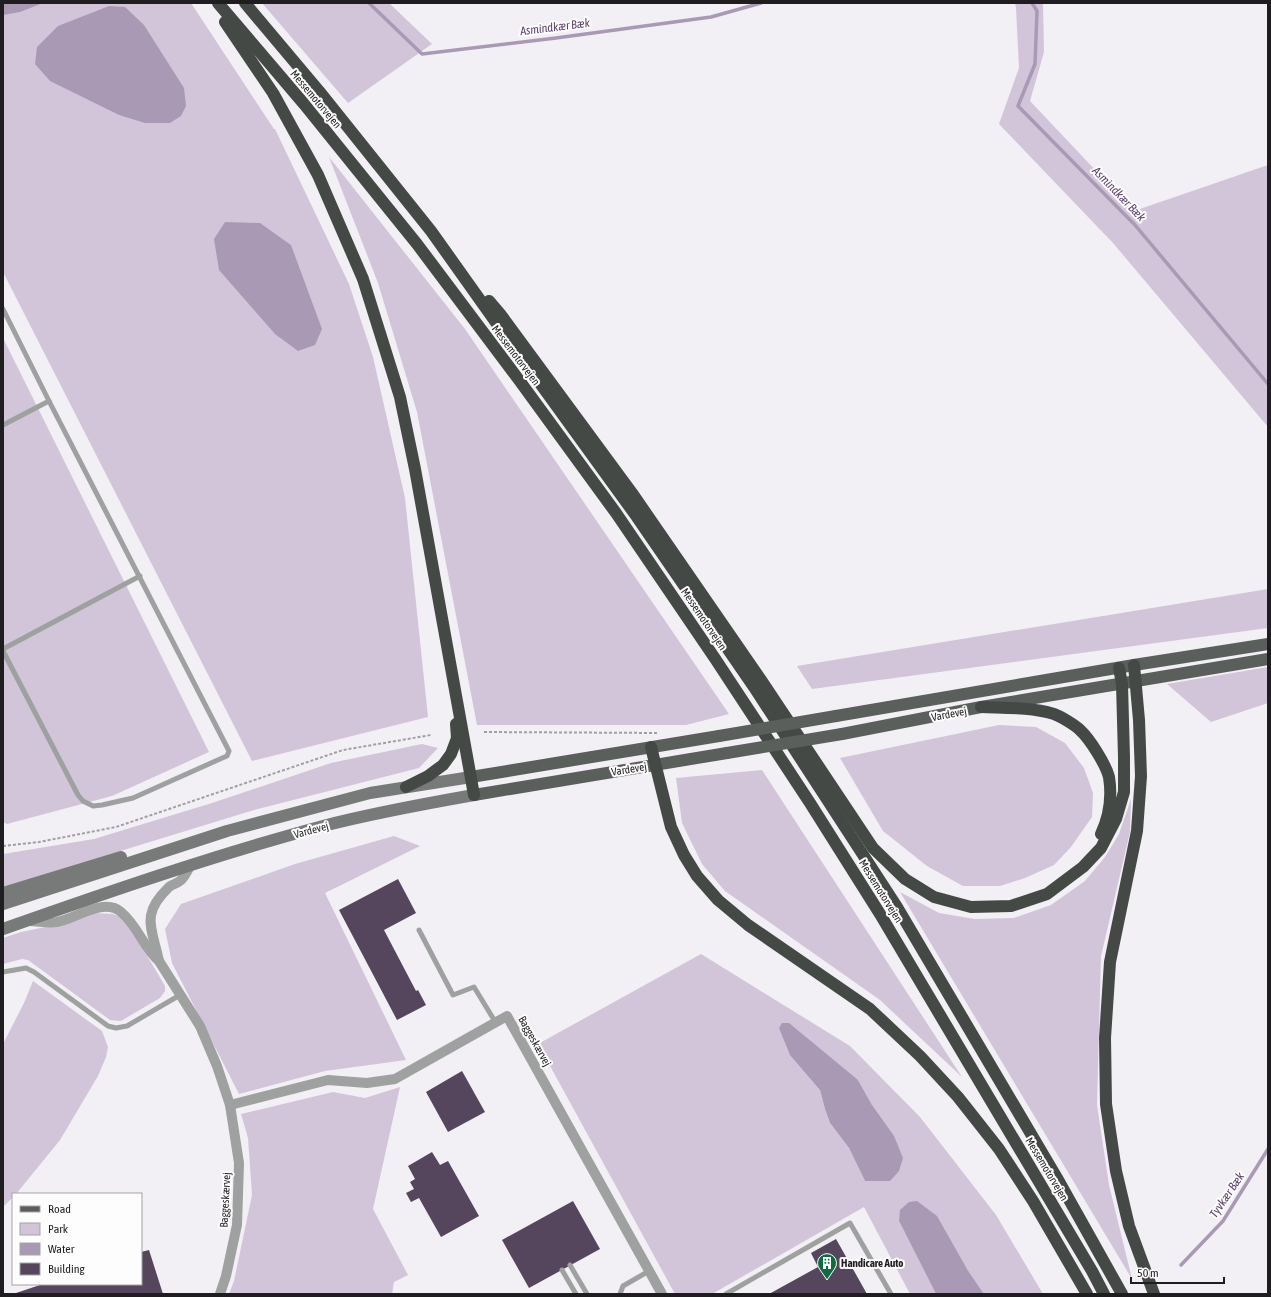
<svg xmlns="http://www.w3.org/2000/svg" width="1271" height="1297" viewBox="0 0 1271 1297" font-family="'Asap Condensed',sans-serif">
<rect width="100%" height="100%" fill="#f2eff5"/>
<g fill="#d2c5da" fill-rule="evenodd">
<polygon points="3,3 191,3 274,129 275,129 349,284 373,357 405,498 428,717 252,761 3,272"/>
<polygon points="262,3 389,3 432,44 348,103"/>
<polygon points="1015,3 1043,3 1043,4 1044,52 1030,101 1134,211 1268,165 1268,427 1113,243 999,124 1019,68 1016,8"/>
<polygon points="329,157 465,329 729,714 686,725 477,725 417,412 378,283"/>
<polygon points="3,338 209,752 112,796 7,824 3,822"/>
<polygon points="1268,589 1268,628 812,689 797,666"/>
<polygon points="1268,667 1268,703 1211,722 1167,684"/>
<polygon points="999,725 1036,727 1065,743 1084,768 1093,793 1092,817 1071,847 1054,865 1025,878 1000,886 963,886 927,866 883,831 840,758"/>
<polygon points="422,744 438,748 419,768 254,810 3,887 3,854 94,839 212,803 331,763"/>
<polygon points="762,770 962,1077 880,1000 725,891 702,864 682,823 676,778"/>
<polygon points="1131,799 1130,832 1101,956 1097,1105 1109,1185 1132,1279 900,892 939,913 975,919 1014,918 1051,905 1085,881 1105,857 1119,834"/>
<polygon points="394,836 420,846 325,893 406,1060 325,1071 239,1094 172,963 165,929 181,904 295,864"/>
<polygon points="94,913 113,914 121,917 129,925 165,986 165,991 160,998 121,1021 110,1020 28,960 22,959 3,964 3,938 21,932 50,926"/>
<path d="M 701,954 L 850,1046 L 920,1117 L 996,1215 L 1043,1294 L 984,1294 L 967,1269 L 899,1221 L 936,1294 L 910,1294 L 864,1207 L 712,1294 L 675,1294 L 538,1044 ZM 858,1080 L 872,1105 L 865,1181 L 849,1148 L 830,1123 L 825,1109 L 820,1090 Z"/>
<polygon points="33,981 102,1031 108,1047 106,1057 98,1076 60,1140 16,1194 13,1194 13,1197 3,1207 3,1044 24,1003"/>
<polygon points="400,1087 373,1209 408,1275 394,1282 392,1294 229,1294 234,1281 252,1195 248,1138 241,1114 333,1092 365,1098"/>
</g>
<g fill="#aa99b4">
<polygon points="3,3 43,3 20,12 3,15"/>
<polygon points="109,6 125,7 144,25 184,88 186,106 181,116 170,123 145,123 119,115 50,81 35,64 37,47 58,26"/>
<polygon points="225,222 260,223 291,245 322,329 315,345 298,351 275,334 219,270 214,239"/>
<polygon points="782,1023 789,1023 858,1080 872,1105 894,1136 903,1158 899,1171 890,1181 865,1181 849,1148 830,1123 825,1109 820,1090 790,1055 779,1028"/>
<polygon points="917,1201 937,1216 967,1269 984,1294 936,1294 899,1221 900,1210 909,1202"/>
</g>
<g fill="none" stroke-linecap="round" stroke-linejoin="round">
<g stroke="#aa99b4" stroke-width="3.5">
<polyline points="369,3 422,54 556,38 711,17 761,3"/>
<polyline points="1032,3 1037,11 1035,64 1018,106 1135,225 1268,384"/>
<polyline points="1181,1265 1223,1221 1268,1149"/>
</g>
</g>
<g fill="#55465d">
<polygon points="398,879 416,913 384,930 416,991 418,990 426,1005 397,1020 339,910"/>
<polygon points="462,1071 485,1112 448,1132 426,1092"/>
<polygon points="432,1152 440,1165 448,1161 479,1216 441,1237 419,1198 411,1202 406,1193 414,1189 410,1182 415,1179 408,1166"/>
<polygon points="573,1201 600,1249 529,1288 502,1240"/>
<polygon points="836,1239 867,1294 769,1294 818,1267 811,1253"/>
<polygon points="149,1250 163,1294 13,1294 43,1284 141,1284 141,1252"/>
</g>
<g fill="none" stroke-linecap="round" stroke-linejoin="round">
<g stroke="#a29fa4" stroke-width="2" stroke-dasharray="3 2" stroke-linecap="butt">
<polyline points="484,732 659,733"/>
<polyline points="3,846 39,842 116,827 343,750 431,735"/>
</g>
<g stroke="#9ea19f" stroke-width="5">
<polyline points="3,309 49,401 229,751 227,756 220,759 133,798 102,805 93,806 83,801 78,795 3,651"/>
<polyline points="3,425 49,401"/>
<polyline points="3,649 140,576"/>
<polyline points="419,930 453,995 474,987 496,1023"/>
<polyline points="3,972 26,968 34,972 108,1026 116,1028 127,1026 180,995"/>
<polyline points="570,1265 587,1294"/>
<polyline points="562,1270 576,1294"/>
<polyline points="620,1294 623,1286 649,1271"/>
<polyline points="726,1294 850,1223 891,1294"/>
</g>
<g stroke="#9ea19f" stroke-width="10">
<path d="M 29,921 C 38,921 49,924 57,922 C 75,919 104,897 121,912 C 138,926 143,947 159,961 L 200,1026 L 217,1066 L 230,1105 L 239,1163 L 237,1225 L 226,1276 L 220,1294"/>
<path d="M 159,961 C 152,927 140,915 169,887 C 173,884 179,883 182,879 C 185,876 188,870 190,866"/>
<polyline points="230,1105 328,1080 367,1083 395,1079 507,1016 662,1294"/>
</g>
<g stroke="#777a78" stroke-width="12">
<polyline points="3,893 121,857"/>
<polyline points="3,904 227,831 370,793 471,777"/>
<path d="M 3,929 C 108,892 215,855 323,826 C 373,813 423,804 474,795"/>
</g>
<g stroke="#5b5f5c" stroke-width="12">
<polyline points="836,716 1134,665 1268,644"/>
<polyline points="842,734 981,707 1268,659"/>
<polyline points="471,777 719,736"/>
<polyline points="474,795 727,753"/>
</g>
<g stroke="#444945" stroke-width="12">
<polyline points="218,3 304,104 417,244 519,380 616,513 716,660 810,803 880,914 1092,1271 1104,1294"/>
<polyline points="245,3 319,91 431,231 495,321 637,517 754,687 897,907 1057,1178 1122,1294"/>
<polyline points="225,22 273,93 318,175 363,279 400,397 415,469 474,795"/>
<polyline points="489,301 501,315 632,493 761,680 873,848 905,879 934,897 971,907 1011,906 1047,894 1083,867 1101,848 1116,819 1124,792 1124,757 1122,684 1119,668"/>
<polyline points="1134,665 1139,720 1141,776 1137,831 1110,962 1105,1038 1106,1104 1116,1171 1129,1226 1154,1294"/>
<path d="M 981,707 C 1005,708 1030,707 1054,714 C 1060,716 1075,725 1080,730 C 1090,739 1106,765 1109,777 C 1112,796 1109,817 1101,834"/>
<polyline points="651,747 671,827 684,855 697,876 718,900 748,925 870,1009 920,1056 958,1097 999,1149 1033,1201 1087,1294"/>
<polyline points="406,787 428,776 443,765 451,754 457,738 456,724"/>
</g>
<g stroke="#5b5f5c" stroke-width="12">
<polyline points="719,736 836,716"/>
<polyline points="727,753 842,734"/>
</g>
</g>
<defs>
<g id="building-pin" transform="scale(1)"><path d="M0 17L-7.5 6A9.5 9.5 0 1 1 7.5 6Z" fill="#106c40" stroke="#fefdfe"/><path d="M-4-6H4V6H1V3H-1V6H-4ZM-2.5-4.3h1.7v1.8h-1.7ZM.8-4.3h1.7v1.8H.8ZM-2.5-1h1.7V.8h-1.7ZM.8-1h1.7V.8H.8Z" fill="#fff"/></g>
</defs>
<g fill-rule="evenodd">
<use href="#building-pin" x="827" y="1263"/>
</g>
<g text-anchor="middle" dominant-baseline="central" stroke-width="4" stroke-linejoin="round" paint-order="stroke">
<g font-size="11" fill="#1f1d1f" stroke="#fefdfe">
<text transform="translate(316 99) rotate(50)">Messemotorvejen</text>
<text transform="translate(516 355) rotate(53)">Messemotorvejen</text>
<text transform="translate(704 619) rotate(56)">Messemotorvejen</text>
<text transform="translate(949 714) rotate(-11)">Vardevej</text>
<text transform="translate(629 769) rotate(-9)">Vardevej</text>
<text transform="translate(311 830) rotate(-15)">Vardevej</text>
<text transform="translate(881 891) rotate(58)">Messemotorvejen</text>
<text transform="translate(535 1041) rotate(61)">Baggeskærvej</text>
<text transform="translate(1047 1169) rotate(59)">Messemotorvejen</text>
<text transform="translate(225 1200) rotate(-87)">Baggeskærvej</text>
</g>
<g font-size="11" font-weight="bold" fill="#1f1d1f" stroke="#fefdfe" text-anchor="start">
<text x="841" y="1263">Handicare Auto</text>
</g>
<g font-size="12" font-style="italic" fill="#5d436c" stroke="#fefdfe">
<text transform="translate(555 27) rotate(-7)">Asmindkær Bæk</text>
<text transform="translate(1119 194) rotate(46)">Asmindkær Bæk</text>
<text transform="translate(1227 1195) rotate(-56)">Tyvkær Bæk</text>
</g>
</g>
<rect width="1271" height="1297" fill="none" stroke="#1f1d1f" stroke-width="8"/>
<rect x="12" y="1193" width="130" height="92" fill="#fefdfe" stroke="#a5a3a5"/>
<rect x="20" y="1206" width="20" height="6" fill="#5b5f5c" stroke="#a5a3a5"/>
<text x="48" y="1213" font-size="12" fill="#1f1d1f">Road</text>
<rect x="20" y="1223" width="20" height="12" fill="#d2c5da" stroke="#a5a3a5"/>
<text x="48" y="1233" font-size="12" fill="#1f1d1f">Park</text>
<rect x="20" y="1243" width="20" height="12" fill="#aa99b4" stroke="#a5a3a5"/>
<text x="48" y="1253" font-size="12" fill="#1f1d1f">Water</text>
<rect x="20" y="1263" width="20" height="12" fill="#55465d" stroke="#a5a3a5"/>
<text x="48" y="1273" font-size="12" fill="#1f1d1f">Building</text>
<path d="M1131 1277v6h93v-6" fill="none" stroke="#1f1d1f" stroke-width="2"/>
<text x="1137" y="1277" font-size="12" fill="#1f1d1f" stroke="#fefdfe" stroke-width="3" paint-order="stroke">50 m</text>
</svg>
